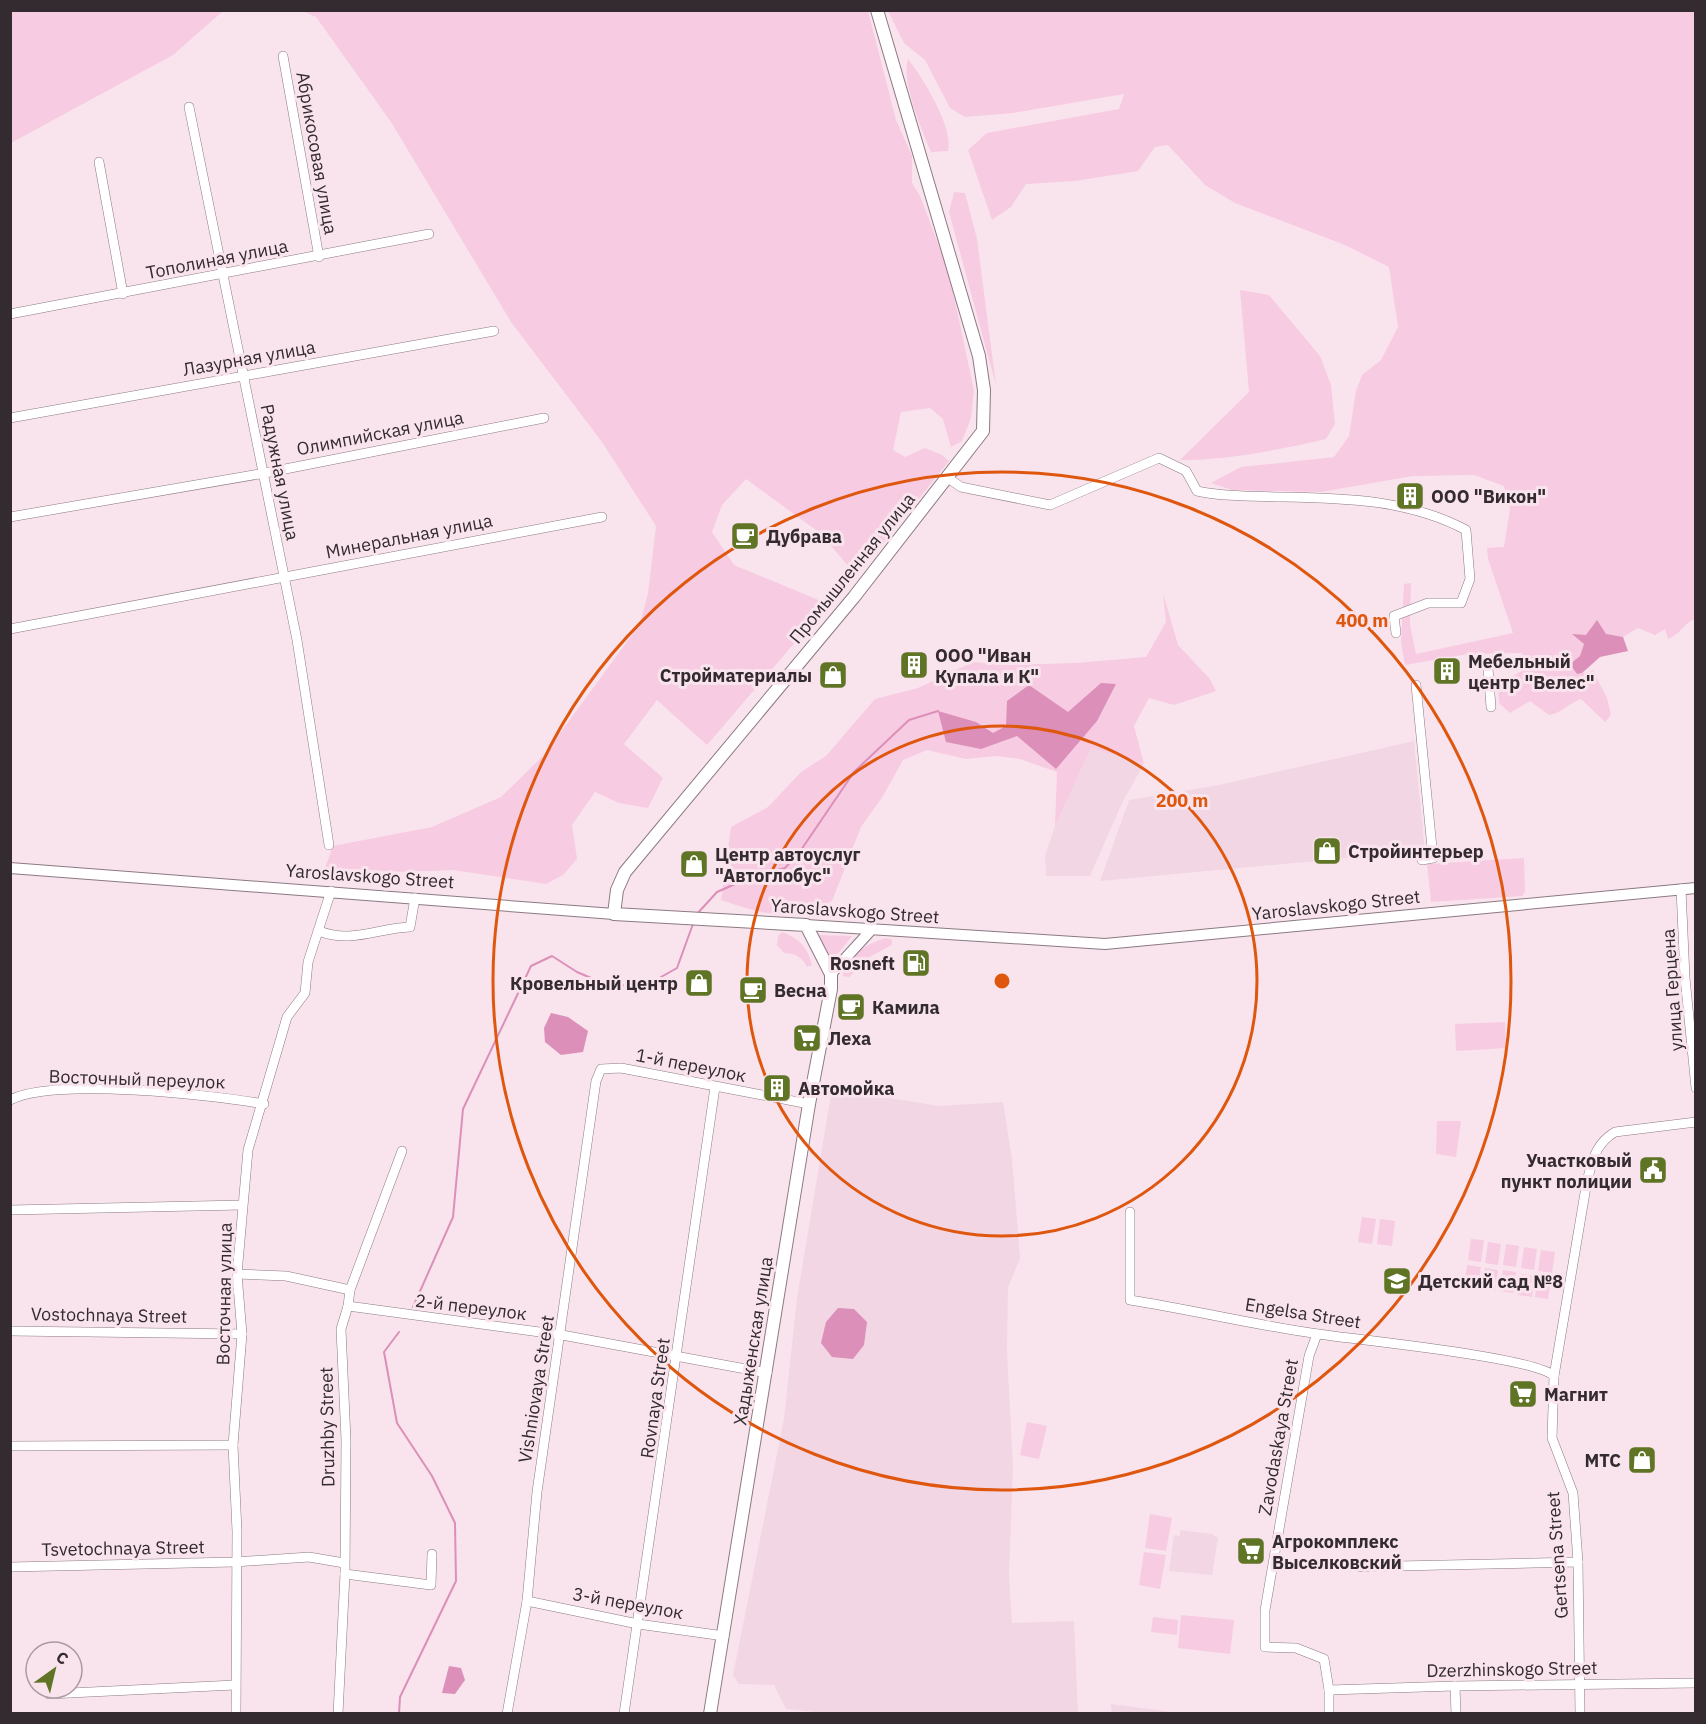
<svg xmlns="http://www.w3.org/2000/svg" width="1706" height="1724" viewBox="0 0 1706 1724" font-family="'IBM Plex Sans',sans-serif">
<rect width="100%" height="100%" fill="#f9e4ee"/>
<g fill="#f2d6e4">
<polygon points="1414,741 1425,851 1100,881 1129,800 1219,785"/>
<polygon points="1091,748 1144,764 1123,801 1090,876 1046,876 1045,856 1055,826"/>
<polygon points="832,1089 940,1106 1003,1102 1012,1159 1020,1258 1008,1288 1007,1351 1013,1467 1009,1575 1012,1623 1074,1621 1078,1713 824,1713 786,1709 774,1685 739,1684 733,1675 784,1419 797,1298"/>
<polygon points="1180,1530 1212,1534 1218,1538 1212,1575 1169,1571 1174,1535 1180,1536"/>
<polygon points="1111,1704 1134,1707 1178,1713 1112,1713"/>
</g>
<g fill="#f7cbe1">
<polygon points="11,10 223,10 223,11 173,55 11,143"/>
<polygon points="303,11 868,11 896,120 912,156 912,183 920,196 947,267 955,301 974,391 971,418 962,441 951,447 943,419 930,408 901,412 893,450 905,457 925,448 942,455 949,461 877,551 855,574 820,533 746,479 722,505 712,532 734,565 828,604 707,745 657,700 624,744 663,778 648,808 619,803 595,792 572,825 577,859 563,875 546,884 453,870 407,872 325,868 333,846 432,827 501,797 544,755 640,624 648,593 656,526 602,442 511,322 391,122 316,17"/>
<path d="M 888,11 L 1695,11 L 1695,619 C 1685,622 1680,635 1668,639 L 1665,629 L 1655,635 L 1638,628 L 1623,637 L 1573,635 L 1584,644 L 1580,656 L 1570,664 L 1577,674 L 1593,671 L 1607,698 L 1611,715 L 1605,722 L 1581,699 C 1569,703 1562,713 1549,715 L 1530,701 L 1510,713 L 1499,703 L 1498,684 L 1524,670 L 1522,653 L 1468,654 L 1405,665 L 1401,643 L 1404,584 L 1411,583 L 1410,625 L 1416,654 L 1513,633 L 1488,559 L 1487,548 L 1504,547 L 1510,509 L 1504,486 L 1474,475 L 1413,476 L 1321,492 L 1232,490 L 1211,483 L 1241,467 L 1334,457 L 1349,436 L 1356,391 L 1362,375 L 1381,360 L 1398,327 L 1389,267 L 1345,245 L 1235,203 L 1205,185 L 1168,145 L 1155,147 L 1138,171 L 1075,181 L 1026,184 L 1011,207 L 992,220 L 968,150 L 987,133 L 1119,109 L 1124,94 L 1013,113 L 965,117 L 950,108 L 925,60 L 904,43 Z"/>
<path d="M 908,59 C 923,78 954,128 948,151 L 931,152 C 922,129 901,83 908,59 Z"/>
<polygon points="954,192 965,193 977,239 996,385 949,212"/>
<path d="M 1240,290 L 1269,295 L 1320,356 L 1331,385 L 1335,424 L 1326,439 C 1278,450 1229,460 1180,460 L 1249,392 Z"/>
<path d="M 1163,593 L 1178,645 L 1210,679 L 1216,691 L 1174,705 L 1149,698 L 1134,726 L 1144,764 L 1091,748 L 1055,826 L 1057,772 L 1020,759 L 996,756 L 966,759 L 927,750 L 903,760 L 883,796 L 861,827 L 832,901 C 788,922 766,915 721,900 L 731,827 L 768,807 L 801,772 L 826,756 L 875,699 L 918,688 L 973,662 L 1010,665 L 1076,663 L 1146,657 L 1166,622 Z"/>
<polygon points="1524,858 1525,891 1522,896 1431,902 1427,864"/>
<path d="M 782,932 C 799,938 808,948 812,965 L 807,967 C 802,957 795,953 784,953 L 777,945 L 778,936 Z"/>
<polygon points="818,935 852,936 832,961 829,960"/>
<path d="M 886,938 L 892,940 L 892,945 L 871,956 L 849,977 L 843,976 C 844,956 869,943 886,938 Z"/>
<polygon points="1505,1022 1506,1048 1456,1051 1455,1024"/>
<polygon points="1437,1121 1461,1121 1456,1157 1436,1154"/>
<polygon points="1362,1217 1376,1219 1372,1244 1358,1242"/>
<polygon points="1380,1219 1395,1221 1392,1246 1377,1244"/>
<polygon points="1471,1239 1484,1240 1481,1262 1468,1260"/>
<polygon points="1488,1242 1501,1244 1498,1265 1485,1263"/>
<polygon points="1506,1244 1519,1246 1516,1267 1503,1265"/>
<polygon points="1524,1247 1537,1249 1534,1270 1521,1268"/>
<polygon points="1541,1250 1555,1252 1552,1273 1538,1271"/>
<polygon points="1467,1265 1481,1267 1478,1288 1464,1286"/>
<polygon points="1485,1268 1498,1270 1495,1291 1482,1289"/>
<polygon points="1503,1270 1516,1272 1513,1293 1500,1291"/>
<polygon points="1521,1274 1535,1276 1532,1297 1518,1295"/>
<polygon points="1538,1276 1551,1278 1548,1299 1535,1297"/>
<polygon points="1027,1422 1047,1426 1039,1459 1020,1455"/>
<polygon points="1150,1514 1172,1518 1166,1551 1145,1548"/>
<polygon points="1144,1552 1166,1555 1160,1589 1139,1585"/>
<polygon points="1181,1615 1234,1620 1230,1654 1178,1648"/>
<polygon points="1153,1617 1178,1620 1177,1635 1151,1632"/>
</g>
<g fill="#db8fb9">
<polygon points="1597,620 1606,634 1623,637 1628,651 1600,657 1582,673 1577,674 1570,664 1580,656 1584,644 1572,634 1586,635"/>
<polygon points="1101,683 1116,684 1097,721 1056,769 1017,736 981,749 946,742 938,711 976,722 993,733 1006,726 1007,701 1029,685 1068,712"/>
<polygon points="551,1013 568,1017 588,1031 583,1052 561,1055 545,1042 544,1028"/>
<polygon points="838,1308 854,1309 867,1322 864,1345 853,1359 832,1357 821,1343 826,1322"/>
<polygon points="449,1666 461,1668 465,1680 455,1694 442,1693"/>
</g>
<g fill="none" stroke-linecap="round" stroke-linejoin="round">
<g stroke="#db8fb9" stroke-width="2">
<polyline points="696,915 717,892 751,877 785,868 801,850 854,772 909,720 938,711"/>
<polyline points="413,1307 453,1217 463,1109 531,966 552,956 577,972 612,987 654,981 677,968 693,924"/>
<polyline points="399,1714 400,1697 456,1581 455,1523 432,1476 397,1423 384,1352 399,1332"/>
</g>
<g stroke="#8c7983" stroke-width="10">
<g id="minor">
<polyline points="283,56 319,257"/>
<polyline points="189,107 297,640 329,845"/>
<polyline points="99,162 123,294"/>
<polyline points="10,314 429,234"/>
<polyline points="10,418 494,331"/>
<path d="M 948,478 L 961,487 L 1050,505 L 1159,458 L 1186,471 L 1197,491 C 1225,497 1254,496 1283,497 C 1347,498 1410,500 1466,530 L 1470,579 L 1461,603 L 1428,603 L 1394,616 L 1396,633"/>
<polyline points="10,517 265,473 544,418"/>
<polyline points="10,629 602,517"/>
<polyline points="1488,668 1491,707"/>
<polyline points="1416,685 1433,858 1422,860"/>
<polyline points="1681,889 1685,978 1696,1088"/>
<path d="M 319,931 C 351,944 378,928 410,927 L 415,898"/>
<path d="M 10,1100 C 53,1077 212,1095 264,1104"/>
<polyline points="10,1210 242,1205"/>
<path d="M 1130,1212 L 1130,1300 C 1193,1310 1255,1325 1318,1334 C 1357,1340 1534,1357 1554,1376"/>
<polyline points="237,1274 286,1276 350,1290"/>
<polyline points="348,1306 562,1335 767,1373"/>
<polyline points="10,1331 242,1334"/>
<polyline points="1317,1334 1309,1356 1265,1610 1265,1647 1296,1648 1324,1659 1329,1690 1329,1714"/>
<polyline points="10,1446 233,1445"/>
<polyline points="10,1567 235,1562 309,1557 344,1563"/>
<polyline points="1351,1567 1578,1562"/>
<polyline points="345,1574 431,1585 432,1554"/>
<polyline points="527,1601 638,1624 724,1636"/>
<polyline points="1455,1686 1456,1714"/>
<polyline points="1329,1690 1455,1686 1696,1683"/>
<polyline points="49,1694 235,1685"/>
<polyline points="236,1714 237,1531 233,1445 242,1334 237,1274 248,1150 287,1017 305,993 308,962 331,891"/>
<polyline points="338,1714 345,1574 346,1440 341,1329 348,1306 350,1290 402,1151"/>
<polyline points="507,1714 527,1601 537,1492 596,1081 601,1069 621,1068 809,1104"/>
<polyline points="624,1714 715,1087"/>
<path d="M 1580,1714 L 1578,1562 L 1573,1493 L 1552,1438 L 1554,1376 L 1587,1181 C 1593,1160 1595,1144 1615,1132 L 1696,1122"/>
</g>
</g>
<g stroke="#8c7983" stroke-width="12">
<g id="tertiary">
<polyline points="10,868 614,914"/>
<polyline points="806,925 1105,944 1696,888"/>
<polyline points="831,974 872,929"/>
</g>
</g>
<g stroke="#8c7983" stroke-width="14">
<polyline id="secondary" points="710,1714 809,1104 831,989 831,974 806,925 614,914 617,890 625,872 854,597 983,431 984,390 979,356 877,10"/>
</g>
<use href="#minor" stroke="#fff" stroke-width="9"/>
<use href="#tertiary" stroke="#fff" stroke-width="10"/>
<use href="#secondary" stroke="#fff" stroke-width="12"/>
</g>
<g fill="none" stroke="#df570e" stroke-width="3">
<circle cx="1002" cy="981" r="255"/>
<circle cx="1002" cy="981" r="509"/>
</g>
<defs>
<g id="building-square" transform="scale(1.5)"><rect x="-9" y="-9" width="18" height="18" rx="4" fill="#5f7424" stroke="#f9e4ee"/><path d="M-4-6H4V6H1V3H-1V6H-4ZM-2.5-4.3h1.7v1.8h-1.7ZM.8-4.3h1.7v1.8H.8ZM-2.5-1h1.7V.8h-1.7ZM.8-1h1.7V.8H.8Z" fill="#fff"/></g>
<g id="cafe-square" transform="scale(1.5)"><rect x="-9" y="-9" width="18" height="18" rx="4" fill="#5f7424" stroke="#f9e4ee"/><path d="M-5.5-4.5H6V0H3Q3 3.5 0 3.5H-2.5Q-5.5 3.5-5.5 0ZM3-3.2v2h1.7v-2ZM-6 4.5H4V6H-6Z" fill="#fff"/></g>
<g id="shop-square" transform="scale(1.5)"><rect x="-9" y="-9" width="18" height="18" rx="4" fill="#5f7424" stroke="#f9e4ee"/><path d="M-5-2.5h2.3a2.7 3.5 0 0 1 5.4 0H5L5.5 6h-11ZM-1.5-2.5h3a1.5 2.3 0 0 0-3 0Z" fill="#fff"/></g>
<g id="fuel-square" transform="scale(1.5)"><rect x="-9" y="-9" width="18" height="18" rx="4" fill="#5f7424" stroke="#f9e4ee"/><path d="M-5.5-6h7V0h2V4h1.3V-2.5L3-4.5l.8-.8L6-3V5H2.5V1h-1V6h-7ZM-4.2-4.7v3.2H.2V-4.7Z" fill="#fff"/></g>
<g id="supermarket-square" transform="scale(1.5)"><rect x="-9" y="-9" width="18" height="18" rx="4" fill="#5f7424" stroke="#f9e4ee"/><path d="M-6-5.5h2.5l.6 2H6L4.5 2H-2.5L-4.4-4H-6ZM-1.5 3.2a1.3 1.3 0 1 0 .1 0ZM3 3.2a1.3 1.3 0 1 0 .1 0Z" fill="#fff"/></g>
<g id="civic-square" transform="scale(1.5)"><rect x="-9" y="-9" width="18" height="18" rx="4" fill="#5f7424" stroke="#f9e4ee"/><path d="M-.6-6.5H3V-4.5H.6V-3L4-1V1h2V6H-6V1h2V-1L-.6-3ZM-1.2 2.5V6h2.4V2.5Z" fill="#fff"/></g>
<g id="school-square" transform="scale(1.5)"><rect x="-9" y="-9" width="18" height="18" rx="4" fill="#5f7424" stroke="#f9e4ee"/><path d="M0-5L7-2L0 1L-7-2ZM-4 1L0 2.5L4 1V4Q0 6-4 4Z" fill="#fff"/></g>
</defs>
<g fill-rule="evenodd">
<use href="#building-square" x="1410" y="496"/>
<use href="#cafe-square" x="745" y="536"/>
<use href="#building-square" x="914" y="665"/>
<use href="#building-square" x="1447" y="671"/>
<use href="#shop-square" x="833" y="675"/>
<use href="#shop-square" x="1327" y="851"/>
<use href="#shop-square" x="694" y="864"/>
<use href="#fuel-square" x="916" y="963"/>
<use href="#shop-square" x="699" y="983"/>
<use href="#cafe-square" x="753" y="990"/>
<use href="#cafe-square" x="851" y="1007"/>
<use href="#supermarket-square" x="807" y="1038"/>
<use href="#building-square" x="777" y="1088"/>
<use href="#civic-square" x="1653" y="1170"/>
<use href="#school-square" x="1397" y="1281"/>
<use href="#supermarket-square" x="1523" y="1394"/>
<use href="#shop-square" x="1642" y="1460"/>
<use href="#supermarket-square" x="1251" y="1551"/>
</g>
<g text-anchor="middle" dominant-baseline="central" stroke-width="6" stroke-linejoin="round" paint-order="stroke">
<g font-size="18" fill="#332b2f" stroke="#f9e4ee">
<text transform="translate(317 153) rotate(80)">Абрикосовая улица</text>
<text transform="translate(217 259) rotate(-11)">Тополиная улица</text>
<text transform="translate(249 358) rotate(-10)">Лазурная улица</text>
<text transform="translate(380 433) rotate(-11)">Олимпийская улица</text>
<text transform="translate(280 472) rotate(79)">Радужная улица</text>
<text transform="translate(409 536) rotate(-11)">Минеральная улица</text>
<text transform="translate(852 568) rotate(-51)">Промышленная улица</text>
<text transform="translate(370 876) rotate(4)">Yaroslavskogo Street</text>
<text transform="translate(1336 905) rotate(-6)">Yaroslavskogo Street</text>
<text transform="translate(855 911) rotate(4)">Yaroslavskogo Street</text>
<text transform="translate(1672 990) rotate(-94)">улица Герцена</text>
<text transform="translate(691 1065) rotate(11)">1-й переулок</text>
<text transform="translate(137 1079) rotate(2)">Восточный переулок</text>
<text transform="translate(224 1294) rotate(-89)">Восточная улица</text>
<text transform="translate(471 1307) rotate(7)">2-й переулок</text>
<text transform="translate(1303 1313) rotate(9)">Engelsa Street</text>
<text transform="translate(109 1315) rotate(1)">Vostochnaya Street</text>
<text transform="translate(753 1341) rotate(-81)">Хадыженская улица</text>
<text transform="translate(536 1389) rotate(-81)">Vishniovaya Street</text>
<text transform="translate(655 1398) rotate(-82)">Rovnaya Street</text>
<text transform="translate(327 1427) rotate(-91)">Druzhby Street</text>
<text transform="translate(1278 1437) rotate(-80)">Zavodaskaya Street</text>
<text transform="translate(123 1548) rotate(-1)">Tsvetochnaya Street</text>
<text transform="translate(1557 1555) rotate(-94)">Gertsena Street</text>
<text transform="translate(628 1603) rotate(10)">3-й переулок</text>
<text transform="translate(1512 1669) rotate(-1)">Dzerzhinskogo Street</text>
</g>
<g font-size="18" font-weight="bold" fill="#332b2f" stroke="#f9e4ee" text-anchor="start">
<text x="1431" y="496">ООО "Викон"</text>
<text x="766" y="536">Дубрава</text>
<text x="935" y="655">ООО "Иван<tspan x="935" dy="21">Купала и К"</tspan></text>
<text x="1468" y="661">Мебельный<tspan x="1468" dy="21">центр "Велес"</tspan></text>
<text x="812" y="675" text-anchor="end">Стройматериалы</text>
<text x="1348" y="851">Стройинтерьер</text>
<text x="715" y="854">Центр автоуслуг<tspan x="715" dy="21">"Автоглобус"</tspan></text>
<text x="895" y="963" text-anchor="end">Rosneft</text>
<text x="678" y="983" text-anchor="end">Кровельный центр</text>
<text x="774" y="990">Весна</text>
<text x="872" y="1007">Камила</text>
<text x="828" y="1038">Леха</text>
<text x="798" y="1088">Автомойка</text>
<text x="1632" y="1160" text-anchor="end">Участковый<tspan x="1632" dy="21">пункт полиции</tspan></text>
<text x="1418" y="1281">Детский сад №8</text>
<text x="1544" y="1394">Магнит</text>
<text x="1621" y="1460" text-anchor="end">МТС</text>
<text x="1272" y="1541">Агрокомплекс<tspan x="1272" dy="21">Выселковский</tspan></text>
</g>
</g>
<circle cx="1002" cy="981" r="9" fill="#df570e" stroke="#f9e4ee" stroke-width="3"/>
<g font-size="18" text-anchor="middle" font-weight="bold" fill="#df570e" stroke="#f9e4ee" stroke-width="6" stroke-linejoin="round" paint-order="stroke">
<text x="1362" y="627">400 m</text>
<text x="1182" y="807">200 m</text>
</g>
<rect width="1706" height="1724" fill="none" stroke="#332b2f" stroke-width="24"/>
<g transform="translate(54 1670) rotate(34)"><circle r="28" fill="#f9e4ee" stroke="#aa9aa2" stroke-width="1.5"/>
<path d="M0-4.5L10 22L0 15L-10 22Z" fill="#5f7424"/>
<text y="-9" font-size="16" font-weight="bold" text-anchor="middle" fill="#332b2f">С</text>
</g>
</svg>
